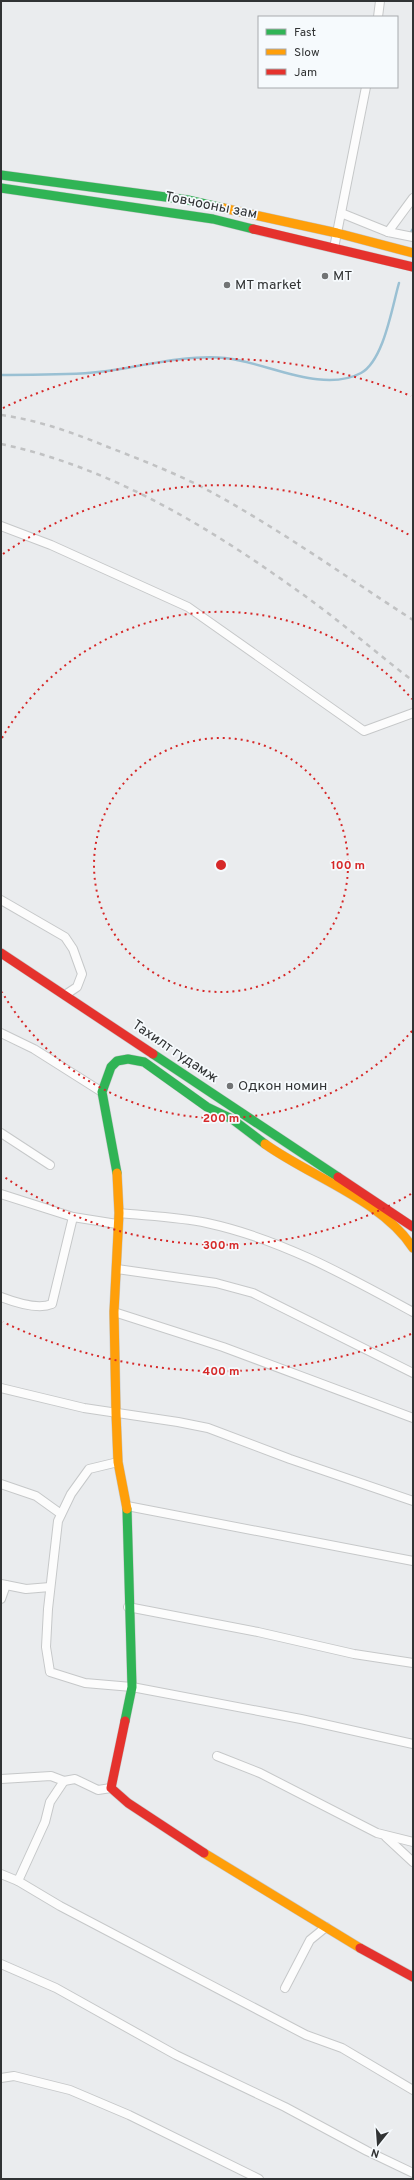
<svg xmlns="http://www.w3.org/2000/svg" width="414" height="2180" viewBox="0 0 414 2180" font-family="Overpass,sans-serif">
<rect width="100%" height="100%" fill="#eaecee"/>
<g fill="none" stroke-linecap="round" stroke-linejoin="round">
<g stroke="#9ac0d3" stroke-width="2.5">
<polyline points="411,232 413,229"/>
<path d="M 1,375 C 36,374 72,376 107,371 C 142,366 190,354 225,358 C 266,362 322,394 361,373 C 384,360 392,307 399,283"/>
</g>
<g stroke="#c6c8c9" stroke-width="10">
<g id="street">
<polyline points="378,17 380,1"/>
<polyline points="413,198 388,232 413,237"/>
<polyline points="341,213 388,232"/>
<polyline points="334,248 366,87"/>
<polyline points="1,526 51,545 188,607 364,731 413,713"/>
<polyline points="1,900 65,937 73,949 82,974 77,987 65,995"/>
<polyline points="1,1033 34,1049 102,1092"/>
<polyline points="1,1133 50,1165"/>
<polyline points="1,1194 73,1217 117,1224"/>
<path d="M 119,1213 C 148,1216 179,1217 207,1223 C 281,1239 347,1276 413,1312"/>
<polyline points="117,1269 216,1283 253,1293 413,1373"/>
<path d="M 1,1297 C 14,1302 38,1310 52,1304 L 73,1217"/>
<polyline points="114,1312 223,1347 413,1418"/>
<polyline points="1,1388 84,1408 178,1422 208,1428 290,1459 413,1501"/>
<polyline points="118,1462 89,1469 71,1494 58,1521 48,1609 46,1647 50,1672 85,1683 132,1687 301,1719 413,1744"/>
<polyline points="1,1484 36,1496 61,1514"/>
<polyline points="127,1506 413,1561"/>
<polyline points="1,1584 26,1589 50,1587"/>
<polyline points="1,1599 6,1585"/>
<polyline points="128,1607 258,1632 354,1654 413,1663"/>
<polyline points="217,1756 260,1773 377,1833 413,1842"/>
<polyline points="1,1779 51,1776 64,1781"/>
<polyline points="111,1788 98,1790 75,1779 64,1781 50,1802 45,1822 18,1881 60,1906 306,2035 342,2048 413,2090"/>
<polyline points="386,1837 413,1862"/>
<polyline points="1,1874 18,1881"/>
<polyline points="1,1964 56,1988 176,2055 285,2107 367,2151 413,2173"/>
<polyline points="285,1988 310,1940 326,1927"/>
<polyline points="1,2078 14,2076 70,2090 129,2115 259,2179"/>
</g>
</g>
<g stroke="#c6c8c9" stroke-width="10">
<g id="fast">
<polyline points="1,175 188,200 223,208"/>
<polyline points="1,188 213,219 253,229"/>
<polyline points="153,1054 338,1177"/>
<polyline points="117,1173 102,1092 111,1067 117,1061 128,1059 144,1062 207,1107 232,1119 265,1144"/>
<polyline points="125,1721 132,1687 127,1509"/>
</g>
</g>
<g stroke="#c6c8c9" stroke-width="10">
<g id="slow">
<polyline points="223,208 337,233 413,253"/>
<path d="M 265,1144 C 311,1177 382,1200 413,1248"/>
<polyline points="117,1173 119,1213 114,1312 116,1413 118,1462 127,1509"/>
<polyline points="204,1853 360,1948"/>
</g>
</g>
<g stroke="#c6c8c9" stroke-width="10">
<g id="jam">
<polyline points="253,229 413,267"/>
<polyline points="1,953 153,1054"/>
<polyline points="338,1177 413,1227"/>
<polyline points="125,1721 111,1788 128,1803 204,1853"/>
<polyline points="360,1948 413,1977"/>
</g>
</g>
<use href="#street" stroke="#fcfcfc" stroke-width="8"/>
<use href="#fast" stroke="#30b455" stroke-width="9"/>
<use href="#slow" stroke="#ff9f0a" stroke-width="9"/>
<use href="#jam" stroke="#e5322d" stroke-width="9"/>
<g stroke="#c1c2c3" stroke-width="2.5" stroke-dasharray="5 5" stroke-linecap="butt">
<path d="M 1,415 C 38,420 74,433 108,447 C 139,459 170,471 200,486 C 274,525 343,575 413,620"/>
<path d="M 1,444 C 110,467 209,527 298,591 C 338,619 375,652 413,681"/>
</g>
</g>
<g fill="none" stroke="#d62828" stroke-width="2" stroke-dasharray="2 4">
<circle cx="221" cy="865" r="127"/>
<path d="M412 1031A253 253 0 0 1 2 992M2 738A253 253 0 0 1 412 699"/>
<path d="M411 1194A380 380 0 0 1 3 1176M3 554A380 380 0 0 1 411 536"/>
<path d="M411 1334A506 506 0 0 1 3 1322M3 408A506 506 0 0 1 411 396"/>
</g>
<g fill="#727475" stroke="#f6fafd" stroke-width="1.5">
<circle cx="325" cy="276" r="4"/>
<circle cx="227" cy="285" r="4"/>
<circle cx="230" cy="1086" r="4"/>
</g>
<g text-anchor="middle" dominant-baseline="central" stroke-width="3.5" stroke-linejoin="round" paint-order="stroke">
<g font-size="14" fill="#313334" stroke="#f6fafd">
<text transform="translate(211 206) rotate(11)">Товчооны зам</text>
<text transform="translate(175 1052) rotate(34)">Тахилт гудамж</text>
</g>
<g font-size="14" fill="#313334" stroke="#f6fafd" text-anchor="start">
<text x="333" y="276">МТ</text>
<text x="235" y="285">MT market</text>
<text x="238" y="1086">Одкон номин</text>
</g>
</g>
<circle cx="221" cy="865" r="6" fill="#d62828" stroke="#f6fafd" stroke-width="2"/>
<g font-size="12" text-anchor="middle" font-weight="bold" fill="#d62828" stroke="#f6fafd" stroke-width="3.5" stroke-linejoin="round" paint-order="stroke">
<text x="348" y="869">100 m</text>
<text x="221" y="1122">200 m</text>
<text x="221" y="1249">300 m</text>
<text x="221" y="1375">400 m</text>
</g>
<rect width="414" height="2180" fill="none" stroke="#313334" stroke-width="4"/>
<rect x="258" y="16" width="140" height="72" fill="#f6fafd" stroke="#a7aaad"/>
<rect x="266" y="29" width="20" height="6" fill="#30b455" stroke="#a7aaad"/>
<text x="294" y="36" font-size="12" fill="#313334">Fast</text>
<rect x="266" y="49" width="20" height="6" fill="#ff9f0a" stroke="#a7aaad"/>
<text x="294" y="56" font-size="12" fill="#313334">Slow</text>
<rect x="266" y="69" width="20" height="6" fill="#e5322d" stroke="#a7aaad"/>
<text x="294" y="76" font-size="12" fill="#313334">Jam</text>
<g transform="translate(378 2144) rotate(197)" stroke="#f6fafd" stroke-width="3" paint-order="stroke">
<path d="M0-3L7 15L0 10L-7 15Z" fill="#313334"/>
<text y="-6" font-size="11" font-weight="bold" text-anchor="middle" fill="#313334">N</text>
</g>
</svg>
